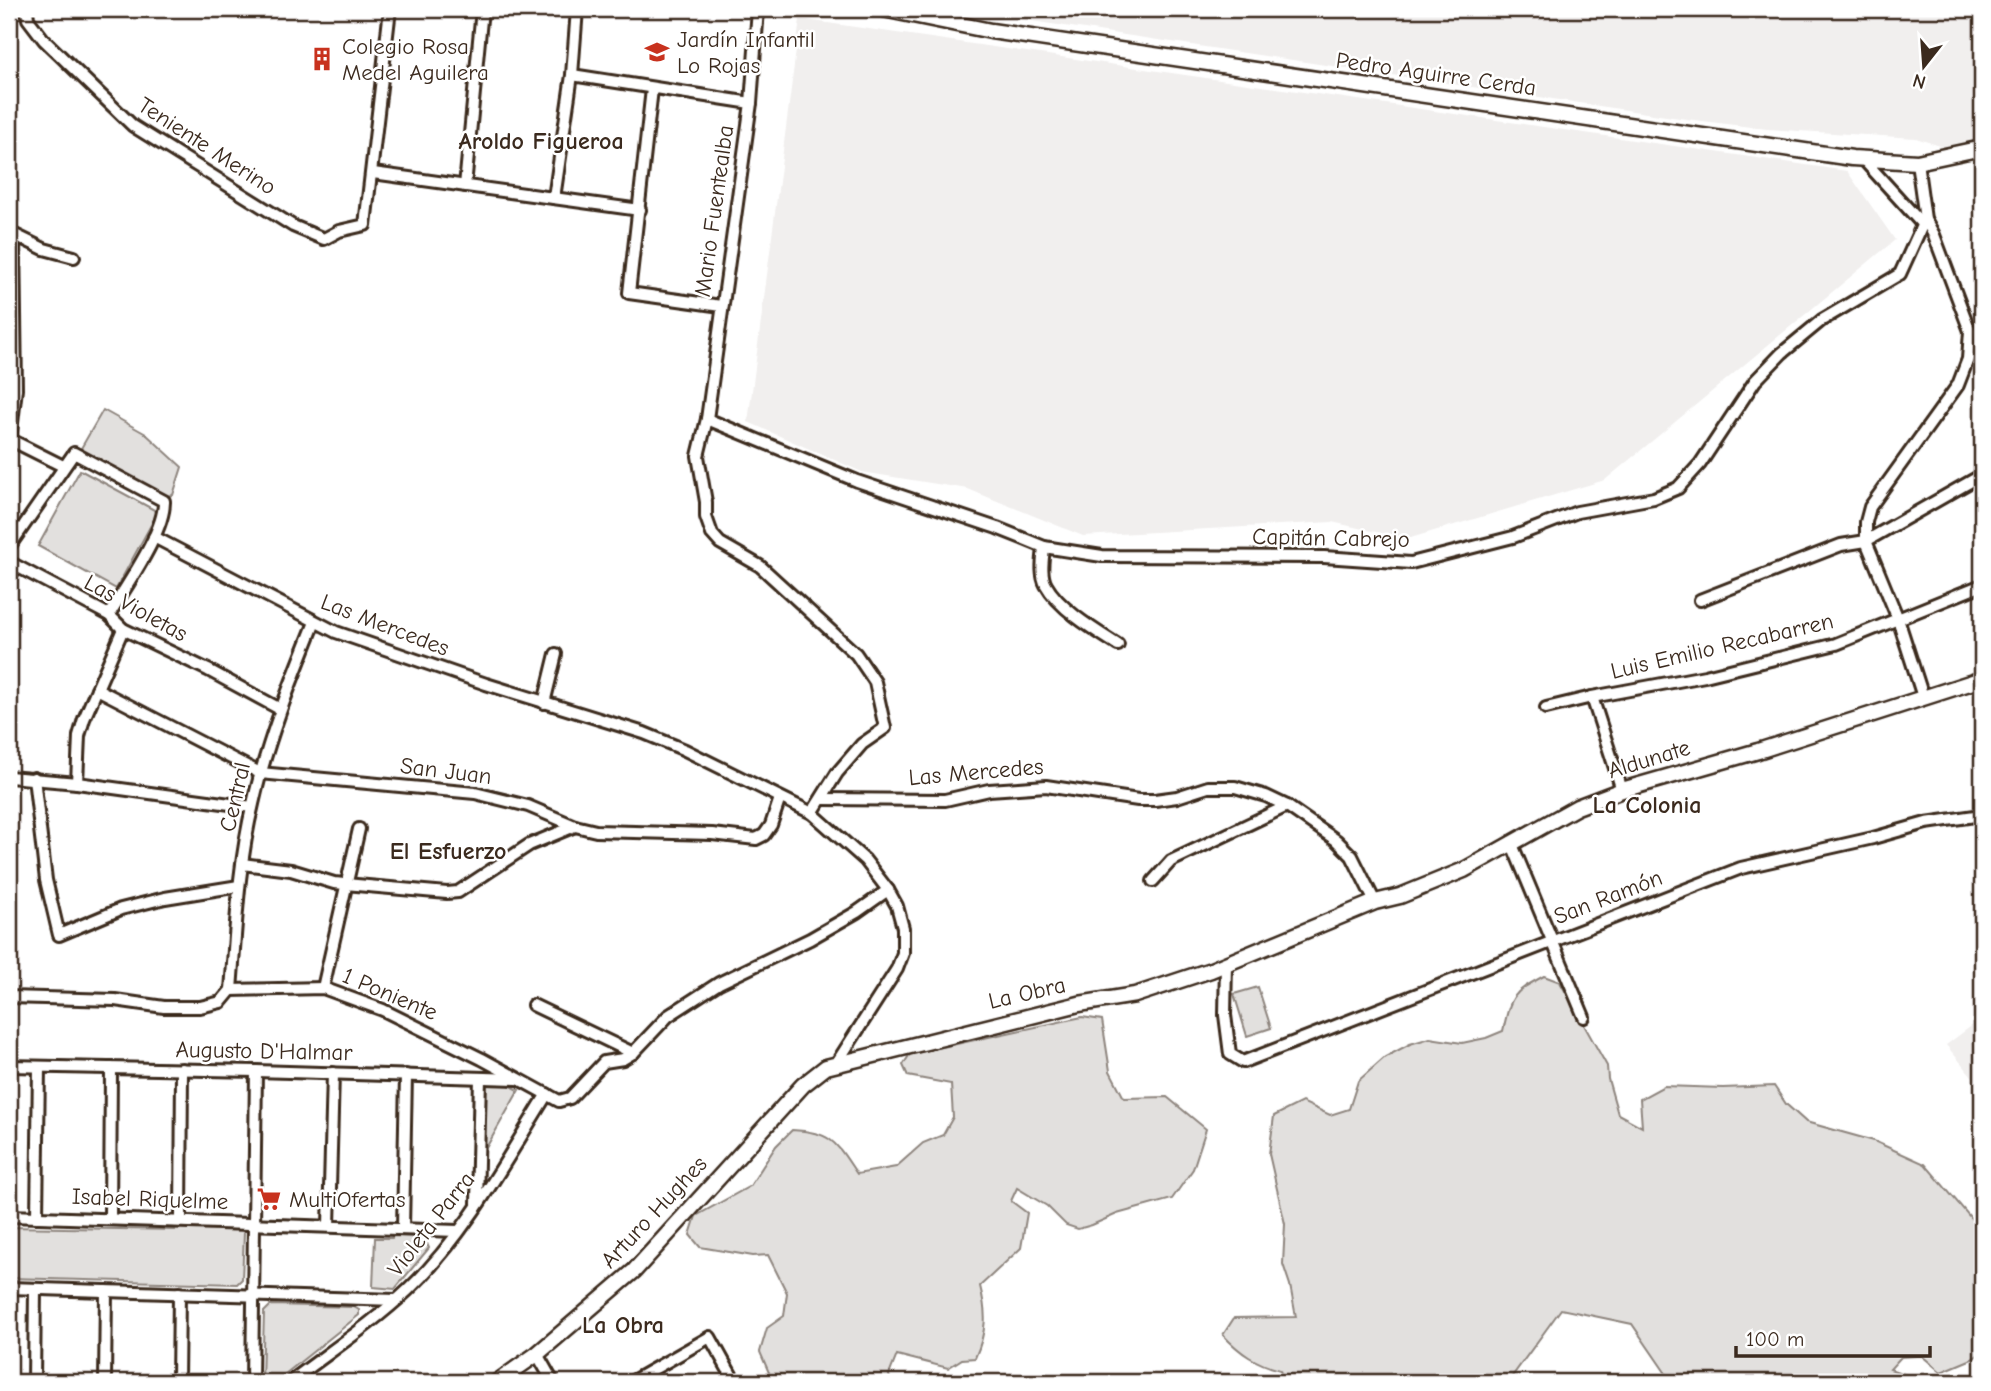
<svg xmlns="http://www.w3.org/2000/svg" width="1991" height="1391" viewBox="0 0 1991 1391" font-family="'Comic Neue',sans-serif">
<rect width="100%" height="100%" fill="#fff"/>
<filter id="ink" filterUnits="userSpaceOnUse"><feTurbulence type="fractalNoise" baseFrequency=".0143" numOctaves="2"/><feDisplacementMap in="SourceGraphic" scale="14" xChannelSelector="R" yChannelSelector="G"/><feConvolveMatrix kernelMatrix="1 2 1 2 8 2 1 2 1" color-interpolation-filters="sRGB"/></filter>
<g filter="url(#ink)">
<g fill="#f1efee">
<polygon points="952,9 1982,9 1982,147 1961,153 1916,138 1767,129 1686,119"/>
<polygon points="800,19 1847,171 1895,240 1605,480 1407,539 1332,522 1083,536 968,489 862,472 748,422"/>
<polygon points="1982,1018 1982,1088 1946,1045"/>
</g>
<g fill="#e2e0de" stroke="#8e857e" stroke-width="2">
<polygon points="103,410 146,434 182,467 173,495 165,496 80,450"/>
<polygon points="80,470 158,512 116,589 38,546"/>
<path d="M 1544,976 L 1560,982 L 1607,1066 L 1608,1079 L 1618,1114 L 1642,1127 L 1640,1099 L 1664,1086 L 1723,1088 L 1774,1086 L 1786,1104 L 1806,1122 L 1874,1141 L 1925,1164 L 1982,1231 L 1982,1352 L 1972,1359 L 1941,1372 L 1922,1356 L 1901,1357 L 1890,1369 L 1915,1378 L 1914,1382 L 1669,1382 L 1669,1378 L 1632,1324 L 1561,1309 L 1508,1382 L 1283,1382 L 1280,1370 C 1256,1364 1240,1353 1223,1335 L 1234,1318 L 1296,1317 L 1290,1285 L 1283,1264 L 1285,1224 L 1269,1154 L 1274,1116 L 1302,1102 L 1330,1115 L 1349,1109 L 1358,1081 L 1385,1057 L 1410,1044 L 1430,1038 L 1462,1043 L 1486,1038 L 1503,1031 C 1511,995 1512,993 1544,976 Z"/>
<polygon points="1258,987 1271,1028 1247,1036 1234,994"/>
<path d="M 1082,1017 L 1102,1020 L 1110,1071 L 1124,1098 L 1167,1097 L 1206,1129 L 1193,1169 L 1172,1199 L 1117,1214 L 1092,1225 L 1078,1229 L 1066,1225 L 1047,1206 L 1017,1188 L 1011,1201 L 1027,1213 L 1021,1248 L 980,1286 C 987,1314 987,1331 975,1358 L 962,1359 L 948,1368 L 897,1355 L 889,1375 L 891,1382 L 773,1382 L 760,1352 L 767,1328 L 784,1316 L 787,1293 L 768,1255 L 753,1256 L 700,1247 L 690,1235 L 696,1216 L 750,1186 L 776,1146 L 792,1130 C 833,1132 836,1143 857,1174 L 896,1167 L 923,1143 L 943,1135 L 953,1117 L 951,1084 L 908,1076 L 903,1065 L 910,1054 Z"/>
<polygon points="486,1082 503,1082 519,1090 482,1155"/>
<polygon points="176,1225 238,1225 244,1233 242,1279 237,1284 9,1278 9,1227 175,1230"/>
<polygon points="393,1236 424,1237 429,1248 395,1289 373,1287 375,1238 392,1238"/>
<polygon points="271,1305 354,1307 359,1310 359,1315 275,1382 262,1382 264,1312"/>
</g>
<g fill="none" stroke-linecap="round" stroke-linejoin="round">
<g stroke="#3b2a1e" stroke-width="16">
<g id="minor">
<polyline points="27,9 28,19 44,40 133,126 293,226 324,239 339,231 365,225 390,9"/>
<polyline points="758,9 751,103 707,419 698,456 706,502 706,517 712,534 720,543 760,566 856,654 875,682 885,728 862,744 837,773 812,813"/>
<polyline points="572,75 751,103"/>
<polyline points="652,89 629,293 721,306"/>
<polyline points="1863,159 1923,225"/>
<polyline points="1917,162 1925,219 1934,235 1970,331 1968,359 1958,385 1870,507 1866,522 1866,541 1898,619 1923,697"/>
<polyline points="373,173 640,210"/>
<polyline points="465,186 482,9"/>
<polyline points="554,198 572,75 577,9"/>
<polyline points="11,233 44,249 74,257"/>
<polyline points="707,419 857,481 997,528 1044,547 1102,556 1324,557 1411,563 1513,537 1577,512 1654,498 1678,488 1700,464 1755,381 1782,353 1822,320 1900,274 1925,219"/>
<polyline points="9,439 63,466"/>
<polyline points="10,440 16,389 14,235"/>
<polyline points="154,537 336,632 486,684 644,733 685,750 812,813 865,860 888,890 897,906 903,928 903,953 897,969 836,1064"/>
<path d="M 9,547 L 74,453 L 164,501 C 165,532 125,587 109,615"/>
<path d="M 1044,547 C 1043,559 1040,574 1046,585 C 1059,609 1096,631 1118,645"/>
<polyline points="9,562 109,615 123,629 208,670 280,709"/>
<polyline points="1700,600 1841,545 1866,541 1982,475"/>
<polyline points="97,689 260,773 475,793 528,806 575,826 596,831 712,834 756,839 764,835 771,825 780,798"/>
<polyline points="1592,697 1622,790"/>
<polyline points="544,703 556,654"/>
<polyline points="1546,708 1592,697 1705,676 1836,644 1982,585"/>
<polyline points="9,777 77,783 252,807"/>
<polyline points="34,778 46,880 59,935 121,909 165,898 239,886"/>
<polyline points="77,783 79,736 84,719 123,629"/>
<polyline points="822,799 945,800 989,790 1046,786 1138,800 1155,800 1177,797 1208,787 1235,787 1266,796 1287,806 1336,840 1352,856 1375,902"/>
<polyline points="1511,842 1584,1017"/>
<polyline points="242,864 291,870 334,883 447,893 458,892 529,845 575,826"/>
<polyline points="1153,881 1171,861 1287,806"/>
<polyline points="1226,963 1225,1015 1230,1054 1243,1062 1741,868 1873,838 1926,823 1982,815"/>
<polyline points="323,988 359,829"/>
<polyline points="231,990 323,988 383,1010 482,1059 559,1101 570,1098 604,1062 623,1059 633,1053 668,1016 719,983 810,939 857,912 888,890"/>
<path d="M 231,990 C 236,928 238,865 253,804 C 267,741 291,682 315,622"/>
<polyline points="9,997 115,1000 164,1007 200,1007 221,1002 231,990"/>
<polyline points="533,1005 633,1053"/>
<polyline points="9,1066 256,1071 517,1079"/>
<polyline points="477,1203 480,1078"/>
<polyline points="9,1216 458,1231"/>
<polyline points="37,1217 39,1067"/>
<polyline points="110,1219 111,1068"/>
<polyline points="181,1221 182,1069"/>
<polyline points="329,1226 333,1073"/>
<polyline points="403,1228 406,1075"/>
<polyline points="9,1288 396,1300"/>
<polyline points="537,1354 553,1382"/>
<polyline points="34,1382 35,1289"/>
<polyline points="105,1382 106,1291"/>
<polyline points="178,1382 179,1293"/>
<polyline points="252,1382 256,1071"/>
<path d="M 290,1382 C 329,1352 372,1324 408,1290 C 466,1235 505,1161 547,1094"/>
<polyline points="631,1382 710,1337 735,1382"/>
</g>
</g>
<g stroke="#3b2a1e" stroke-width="19">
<g id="tertiary">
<polyline points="883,9 991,31 1852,158 1917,162 1982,148"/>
<polyline points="497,1382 537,1354 634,1271 803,1085 826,1067 1079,1004 1135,995 1211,970 1375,902 1400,896 1464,870 1577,807 1622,790 1758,751 1982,679"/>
</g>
</g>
<use href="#minor" stroke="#fff" stroke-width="10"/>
<use href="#tertiary" stroke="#fff" stroke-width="14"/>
</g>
</g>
<defs>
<g id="school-bare" transform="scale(1.89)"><path d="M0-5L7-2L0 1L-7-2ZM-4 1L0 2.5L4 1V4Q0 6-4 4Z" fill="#c8321e" stroke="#fff" stroke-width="2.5" paint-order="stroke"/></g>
<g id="building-bare" transform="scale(1.89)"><path d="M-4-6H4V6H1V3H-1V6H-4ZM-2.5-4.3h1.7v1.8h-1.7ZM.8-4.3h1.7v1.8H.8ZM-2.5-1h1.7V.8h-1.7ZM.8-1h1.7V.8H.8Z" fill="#c8321e" stroke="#fff" stroke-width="2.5" paint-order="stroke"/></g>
<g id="supermarket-bare" transform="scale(1.89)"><path d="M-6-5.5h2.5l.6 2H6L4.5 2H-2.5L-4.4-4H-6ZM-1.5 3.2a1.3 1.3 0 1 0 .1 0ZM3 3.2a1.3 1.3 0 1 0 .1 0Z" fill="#c8321e" stroke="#fff" stroke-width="2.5" paint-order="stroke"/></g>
</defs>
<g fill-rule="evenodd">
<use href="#school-bare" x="657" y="52"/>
<use href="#building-bare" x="322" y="59"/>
<use href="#supermarket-bare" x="269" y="1199"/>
</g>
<g text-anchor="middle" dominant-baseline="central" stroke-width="5" stroke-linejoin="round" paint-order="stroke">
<g font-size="23" fill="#3b2a1e" stroke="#fff" text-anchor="start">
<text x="677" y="39">Jardín Infantil<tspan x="677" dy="26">Lo Rojas</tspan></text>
<text x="342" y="46">Colegio Rosa<tspan x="342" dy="26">Medel Aguilera</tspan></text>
<text x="289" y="1199">MultiOfertas</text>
</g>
<g font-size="23" fill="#3b2a1e" stroke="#fff">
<text transform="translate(1436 74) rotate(8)">Pedro Aguirre Cerda</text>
<text transform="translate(207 146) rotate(33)">Teniente Merino</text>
<text transform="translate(714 211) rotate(-82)">Mario Fuentealba</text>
<text transform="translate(1331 538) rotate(1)">Capitán Cabrejo</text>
<text transform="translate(136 608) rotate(29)">Las Violetas</text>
<text transform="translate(385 625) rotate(21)">Las Mercedes</text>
<text transform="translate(1722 646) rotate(-13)">Luis Emilio Recabarren</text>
<text transform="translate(1649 759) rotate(-17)">Aldunate</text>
<text transform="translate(446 771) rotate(7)">San Juan</text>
<text transform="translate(976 772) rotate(-5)">Las Mercedes</text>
<text transform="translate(235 797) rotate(-77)">Central</text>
<text transform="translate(1608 897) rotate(-21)">San Ramón</text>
<text transform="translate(1027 993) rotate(-13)">La Obra</text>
<text transform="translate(390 994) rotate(23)">1 Poniente</text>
<text transform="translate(264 1051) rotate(1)">Augusto D'Halmar</text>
<text transform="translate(150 1199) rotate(2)">Isabel Riquelme</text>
<text transform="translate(654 1212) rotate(-47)">Arturo Hughes</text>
<text transform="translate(431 1224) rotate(-52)">Violeta Parra</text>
</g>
<g font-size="24" font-weight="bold" fill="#3b2a1e" stroke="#fff">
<text x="541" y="141">Aroldo Figueroa</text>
<text x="1647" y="805">La Colonia</text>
<text x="448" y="851">El Esfuerzo</text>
<text x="623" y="1325">La Obra</text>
</g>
</g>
<rect width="1991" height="1391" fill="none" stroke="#fff" stroke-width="35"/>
<rect x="18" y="18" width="1956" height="1356" fill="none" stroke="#3b2a1e" stroke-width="2.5" filter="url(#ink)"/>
<g transform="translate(1924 66) rotate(197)" stroke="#ffffff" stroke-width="5" paint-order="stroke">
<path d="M0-5L12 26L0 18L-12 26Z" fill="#3b2a1e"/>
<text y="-10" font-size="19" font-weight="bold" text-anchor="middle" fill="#3b2a1e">N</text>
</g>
<path d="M1736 1346v10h194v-10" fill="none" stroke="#3b2a1e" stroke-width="3.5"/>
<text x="1746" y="1346" font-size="21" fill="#3b2a1e" stroke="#ffffff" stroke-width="5" paint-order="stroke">100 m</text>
</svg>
